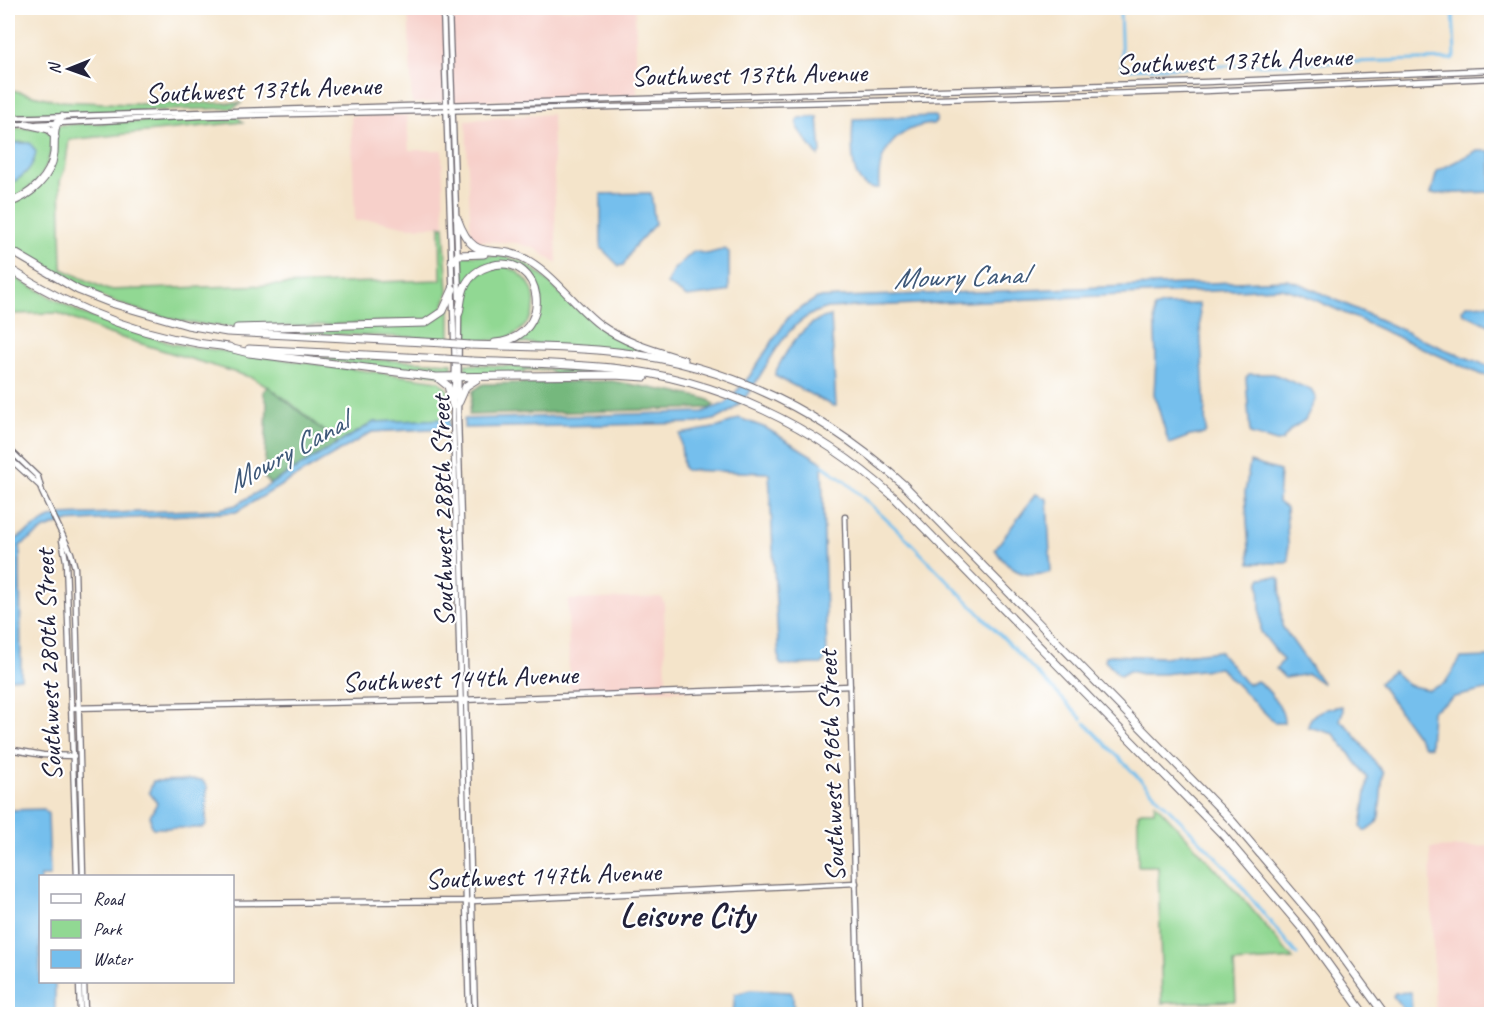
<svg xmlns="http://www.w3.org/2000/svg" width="1499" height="1022" viewBox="0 0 1499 1022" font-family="Caveat,sans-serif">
<rect width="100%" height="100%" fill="#fff"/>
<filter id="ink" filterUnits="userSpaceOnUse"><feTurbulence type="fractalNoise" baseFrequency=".0167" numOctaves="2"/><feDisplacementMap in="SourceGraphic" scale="12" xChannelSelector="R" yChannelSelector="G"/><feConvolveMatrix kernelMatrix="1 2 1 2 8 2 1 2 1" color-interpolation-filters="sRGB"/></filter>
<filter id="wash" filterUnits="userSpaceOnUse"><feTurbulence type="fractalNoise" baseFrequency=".008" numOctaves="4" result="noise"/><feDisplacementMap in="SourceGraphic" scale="24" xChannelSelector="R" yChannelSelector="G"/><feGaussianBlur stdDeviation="1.35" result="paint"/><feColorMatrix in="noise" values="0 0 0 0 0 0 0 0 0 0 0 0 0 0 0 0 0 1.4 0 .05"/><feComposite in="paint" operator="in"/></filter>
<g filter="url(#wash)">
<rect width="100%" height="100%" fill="#f4e4ca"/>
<g fill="#f7d0ca">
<polygon points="408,8 439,8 440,11 635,8 637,96 412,103"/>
<polygon points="552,114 557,264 536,249 517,243 471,240 466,120"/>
<polygon points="407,115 409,150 442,150 444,226 408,227 375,220 355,221 351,116"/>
<polygon points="661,597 664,603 666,687 733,690 572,691 569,687 568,600"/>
<polygon points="1491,846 1491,1014 1435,1014 1430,848"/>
</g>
<g fill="#91d893" stroke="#5a7d67" stroke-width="1.5">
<polygon points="8,89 58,101 129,104 242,103 232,108 8,115"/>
<path d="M 237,117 L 243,122 L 69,140 L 65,169 L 60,181 L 62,269 L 108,290 L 441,280 L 440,226 L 444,226 L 448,292 L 443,308 L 428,320 C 365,322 300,328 237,327 C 156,325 73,291 8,245 L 8,205 L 17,201 L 48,174 L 58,125 Z"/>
<path d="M 8,128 L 44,128 L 52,136 C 50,172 39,185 8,201 L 8,184 C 20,180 32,169 35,156 L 25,142 L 8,143 Z"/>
<path d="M 465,255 C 539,254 529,269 580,311 C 601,328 629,339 653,353 L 511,342 C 532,333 552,301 533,280 C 528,274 521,270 515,265 L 486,265 L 461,290 L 460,257 Z"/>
<path d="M 504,266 C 540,277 546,316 512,336 C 498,343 480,340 465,339 C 465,300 455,274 504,266 Z"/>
<polygon points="8,274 83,314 173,344 439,381 448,390 451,419 374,422 338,443 286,399 253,378 106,333 58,313 8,314"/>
<polygon points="450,304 450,339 257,331 430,323 440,316"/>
<polygon points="289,356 452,363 451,377"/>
<polygon points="465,364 629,373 554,374 548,370 524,370 524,373 466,377"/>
<polygon points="1155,803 1240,895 1293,959 1234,963 1236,1001 1162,1003 1158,866 1138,866 1138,814 1141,811 1154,811"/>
</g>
<g fill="#74b87d" stroke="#4b6d5c" stroke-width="1.5">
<polygon points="612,381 700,397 709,400 714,405 710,408 469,415 473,391 483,384"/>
<polygon points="268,386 338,443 270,484 262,475 265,461 267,403 263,392"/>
</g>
<g fill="#74bfed" stroke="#4b7094" stroke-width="1.5">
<path d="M 935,116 L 937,120 L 933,124 C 897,127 876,152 879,188 C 847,193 852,140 853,119 Z"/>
<polygon points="818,117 821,153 818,156 798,129 797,121 800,118"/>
<path d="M 8,143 L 30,143 L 36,152 C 34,167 22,179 8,184 Z"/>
<polygon points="1476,151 1491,151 1491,192 1431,194 1437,171"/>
<polygon points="651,193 655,224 633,248 624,265 619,266 601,248 601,194"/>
<polygon points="725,249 729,252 729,290 726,292 687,297 667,284 673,270 694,251 707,254"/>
<path d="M 1287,280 L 1301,284 L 1444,349 L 1491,367 L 1491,376 L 1482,375 L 1302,294 L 1281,288 L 827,308 C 769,323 767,396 719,418 C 713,421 704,421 697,423 L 464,428 L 464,419 L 703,412 L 726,403 L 749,377 L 789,316 L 817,298 Z"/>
<polygon points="1199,304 1206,431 1204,434 1190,436 1169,444 1154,394 1156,359 1154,308 1163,305"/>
<polygon points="1491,304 1491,326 1463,313 1462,310 1466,305"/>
<path d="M 831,316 L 836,406 L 833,406 L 775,376 L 775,373 C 786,350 804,320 831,316 Z"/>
<polygon points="1249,374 1274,374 1311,390 1316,398 1305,420 1291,429 1282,441 1277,442 1250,434 1246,378"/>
<polygon points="739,418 766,428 822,462 827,657 822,664 781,665 779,661 769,473 685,470 683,467 680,434 719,427"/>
<polygon points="449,419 449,428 372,432 236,512 64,522 45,529 20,546 21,678 8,679 8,544 48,519 60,515 220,509 236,505 374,422"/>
<polygon points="1250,462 1280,471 1278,502 1286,508 1289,561 1286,563 1250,563 1245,493"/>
<path d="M 1036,494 L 1047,499 L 1051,572 C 1026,580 1008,571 995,549 Z"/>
<polygon points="1269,577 1278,577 1280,580 1282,626 1323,684 1308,674 1285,678 1276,669 1283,660 1261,632 1259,582 1261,578"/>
<path d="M 1219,651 L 1245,682 L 1248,684 L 1257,681 C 1268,688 1285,709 1284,723 L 1275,723 L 1220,668 L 1163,674 L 1142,674 L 1129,671 L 1120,676 L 1105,661 L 1106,656 L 1111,655 L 1163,657 Z"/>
<polygon points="1491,657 1491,689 1454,697 1432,711 1430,747 1424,746 1379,683 1393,671 1408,685 1429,690 1445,683 1461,658"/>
<path d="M 1342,706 L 1343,711 L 1340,720 L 1352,731 L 1383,773 L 1379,817 L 1377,822 L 1365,831 L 1361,827 L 1368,778 L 1334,734 L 1308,727 C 1309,711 1329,708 1342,706 Z"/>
<polygon points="202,780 207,786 206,825 203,828 153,828 151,826 150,816 157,803 149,792 153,781"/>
<polygon points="44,809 48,814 50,876 40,876 40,982 55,982 55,1014 8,1014 8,810"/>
<polygon points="750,990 791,992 793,996 794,1014 733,1014 735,994"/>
<polygon points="1411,992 1412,1014 1407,1014 1393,996 1395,993"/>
</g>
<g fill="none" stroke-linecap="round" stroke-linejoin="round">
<g stroke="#74bfed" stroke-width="3">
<polyline points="1120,8 1122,69 1452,59 1455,56 1453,8"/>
<polyline points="822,465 845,481 901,533 1082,719"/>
<polyline points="1085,723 1226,867 1297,955"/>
</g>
</g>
</g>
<g filter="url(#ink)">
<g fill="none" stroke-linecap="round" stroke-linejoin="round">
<g stroke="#6c666d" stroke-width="7">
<g id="secondary">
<polyline points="443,8 455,367 453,416 469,1014"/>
<polyline points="449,8 459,298"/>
<polyline points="8,118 1207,82 1492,70"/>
<polyline points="37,124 203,116 838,102 1205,91 1492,78"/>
<polyline points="8,125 29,124"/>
<polyline points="459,313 458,416 475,1014"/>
<polyline points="8,448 38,477 42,492 71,553 75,568 83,876"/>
<polyline points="8,457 40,486"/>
<polyline points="845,517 859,1014"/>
<polyline points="62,540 66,561 77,876"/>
<polyline points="71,708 460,700 850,686"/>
<polyline points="8,749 43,755 74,756"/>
<polyline points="232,903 472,901 856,883"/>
<polyline points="79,982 80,1014"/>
<polyline points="84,982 85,1014"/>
</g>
</g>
<g stroke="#6c666d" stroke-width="9">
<g id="highway">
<polyline points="27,124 49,129 55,137"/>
<path d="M 8,203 C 30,196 51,178 54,153 C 55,141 52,125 62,117"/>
<path d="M 457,218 C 475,269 495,240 529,261 C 556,277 575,306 600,325 C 625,343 655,351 684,360"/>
<polyline points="8,249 78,290 111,303 187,325 227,332 444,343"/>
<polyline points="452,262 458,255 484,254"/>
<path d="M 8,268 C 75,311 149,340 229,347"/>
<path d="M 459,313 C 461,304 461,294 465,286 C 470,276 479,269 490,266 C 543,250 558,337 495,343"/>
<polyline points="237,328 425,323 443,311 453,289"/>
<path d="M 470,345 C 519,347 568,346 617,352 C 726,364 822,411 903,484 L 1233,822 L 1315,919 L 1384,1014"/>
<polyline points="225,347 249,353 436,377 614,375 645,377"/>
<polyline points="249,349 445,359"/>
<path d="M 471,361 C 518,363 565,363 612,368 C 720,379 815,426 894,497 L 1223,835 L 1305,932 L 1364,1014"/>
<polyline points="438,378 448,386 453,406"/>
<polyline points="459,402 466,386 477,379"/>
</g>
</g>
<use href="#secondary" stroke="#fff" stroke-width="4.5"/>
<use href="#highway" stroke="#fff" stroke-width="7"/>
<g stroke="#6c666d" stroke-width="9" stroke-linecap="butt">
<g id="highway-bridge">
<polyline points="444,343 470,345"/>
<polyline points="445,359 471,361"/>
</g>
</g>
<use href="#highway-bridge" stroke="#fff" stroke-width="7"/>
</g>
</g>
<g text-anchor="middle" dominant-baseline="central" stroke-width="4.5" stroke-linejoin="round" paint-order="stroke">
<g font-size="28" fill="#22223b" stroke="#fff">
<text transform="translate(1234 60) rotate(-2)">Southwest 137th Avenue</text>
<text transform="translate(749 74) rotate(-1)">Southwest 137th Avenue</text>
<text transform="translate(263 89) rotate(-2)">Southwest 137th Avenue</text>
<text transform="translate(442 511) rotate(-91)">Southwest 288th Street</text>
<text transform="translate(48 665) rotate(-92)">Southwest 280th Street</text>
<text transform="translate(460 678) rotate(-2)">Southwest 144th Avenue</text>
<text transform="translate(831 766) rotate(-92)">Southwest 296th Street</text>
<text transform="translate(543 875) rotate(-2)">Southwest 147th Avenue</text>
</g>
<g font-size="30" font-style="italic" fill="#3f5979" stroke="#fff">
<text transform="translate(960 276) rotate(-2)">Mowry Canal</text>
<text transform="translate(287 452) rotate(-29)">Mowry Canal</text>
</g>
<g font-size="34" font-weight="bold" fill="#22223b" stroke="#fff">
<text x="687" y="914">Leisure City</text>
</g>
</g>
<rect width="1499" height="1022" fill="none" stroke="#fff" stroke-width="30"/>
<rect x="39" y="875" width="195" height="108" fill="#ffffff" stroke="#a7a7b1" stroke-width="1.5"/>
<rect x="51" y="894" width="30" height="9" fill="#ffffff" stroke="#a7a7b1" stroke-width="1.5"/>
<text x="93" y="905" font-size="18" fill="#22223b">Road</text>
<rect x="51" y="920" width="30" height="18" fill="#91d893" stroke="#a7a7b1" stroke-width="1.5"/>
<text x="93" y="935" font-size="18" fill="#22223b">Park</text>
<rect x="51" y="950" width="30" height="18" fill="#74bfed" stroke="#a7a7b1" stroke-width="1.5"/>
<text x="93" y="965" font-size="18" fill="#22223b">Water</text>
<g transform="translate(69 69) rotate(269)" stroke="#ffffff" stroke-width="4.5" paint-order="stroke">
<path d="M0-4.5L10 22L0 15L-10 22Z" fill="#22223b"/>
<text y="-9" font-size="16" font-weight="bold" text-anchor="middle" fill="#22223b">N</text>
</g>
</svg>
